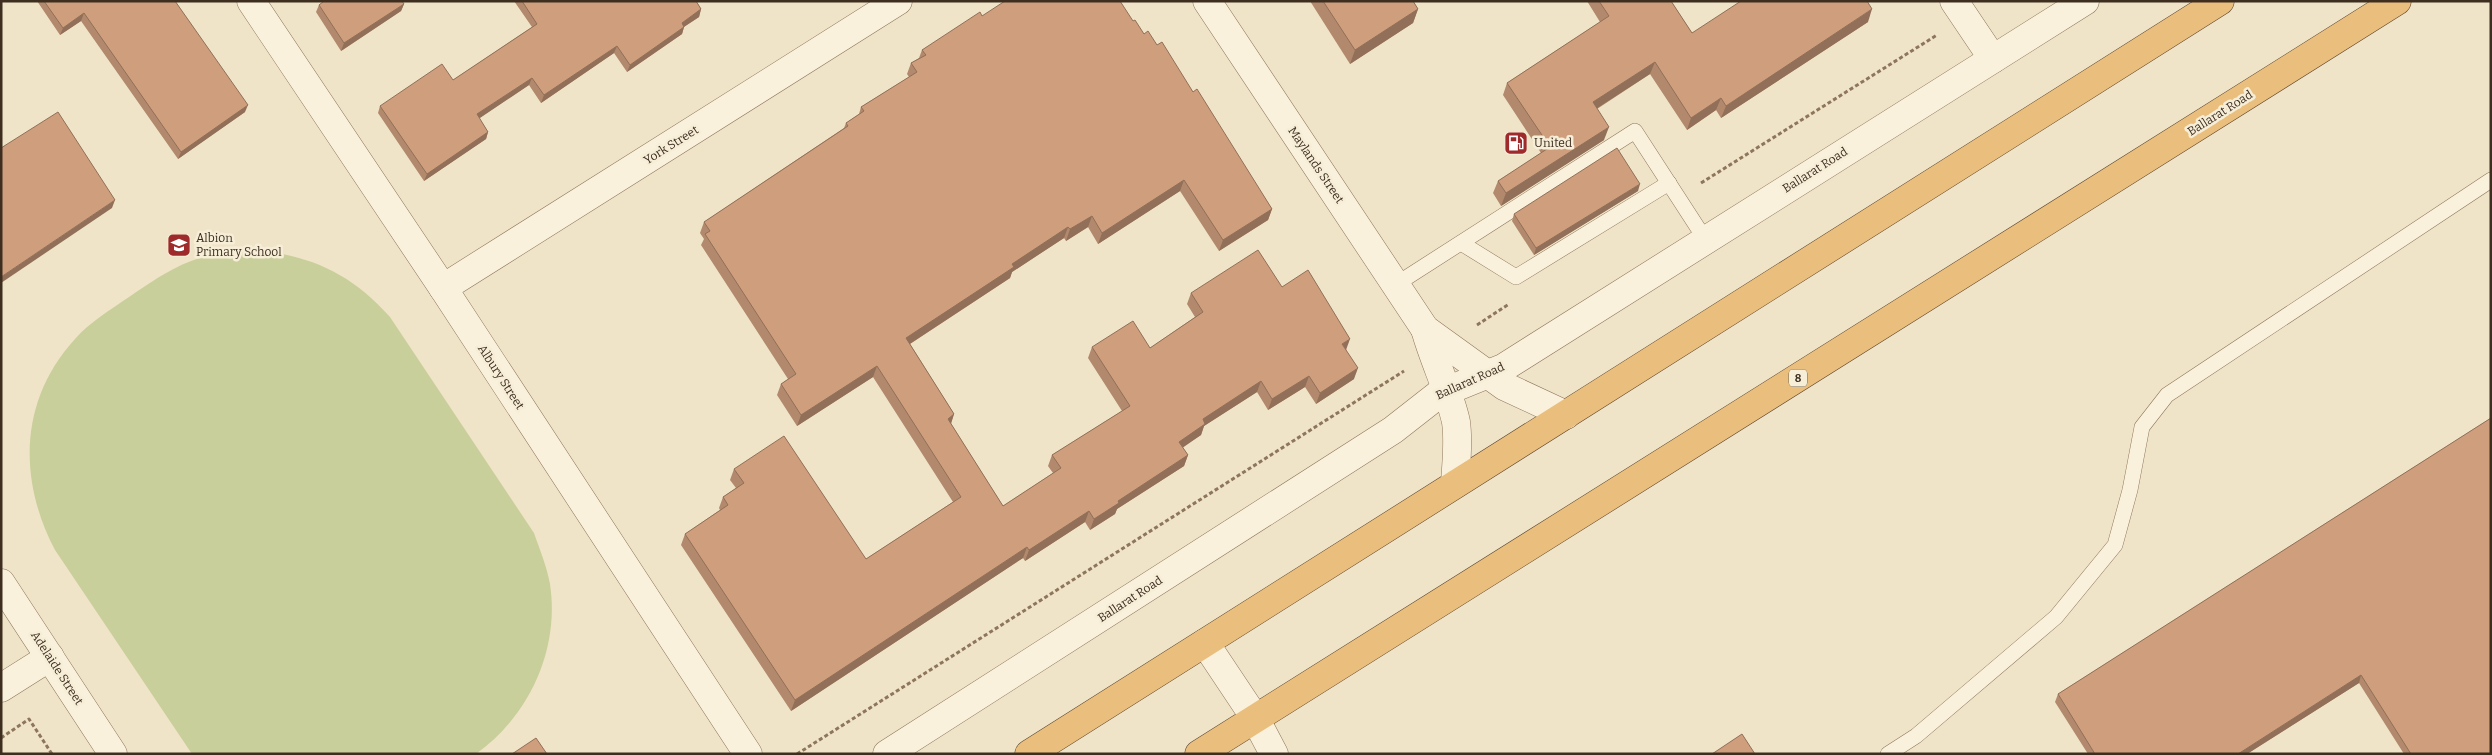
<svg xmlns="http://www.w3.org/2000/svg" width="2492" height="755" viewBox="0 0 2492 755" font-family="Bitter,serif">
<rect width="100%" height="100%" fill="#f0e4c8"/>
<path fill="#c9cf9b" d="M 246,249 C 307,254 349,271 390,317 L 534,533 C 540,550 547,567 550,584 C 560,650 529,716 476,754 L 192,754 L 55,550 C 18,480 19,400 75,339 C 90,322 110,310 129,297 C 173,267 192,255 246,249 Z"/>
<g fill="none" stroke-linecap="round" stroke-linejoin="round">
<g stroke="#8d765c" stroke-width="16">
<g id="service">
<polyline points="1461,243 1516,277 1669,183"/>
<polyline points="1395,285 1635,131 1705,239"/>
<polyline points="1888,754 1916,736 2056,617 2115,545 2130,490 2142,427 2167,395 2491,180"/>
</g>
</g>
<g stroke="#8d765c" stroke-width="29">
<g id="minor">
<polyline points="251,1 443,288 748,754"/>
<polyline points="1207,1 1425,329 1504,386 1566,415"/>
<polyline points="1954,1 1993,59"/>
<polyline points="443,288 898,1"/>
<path d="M 1425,329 C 1433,359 1450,393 1456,422 C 1459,443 1456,464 1455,484"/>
<polyline points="1205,643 1255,718 1274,754"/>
<polyline points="1,688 50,657"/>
<polyline points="887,754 1393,430 1439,394 1503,368 2085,1"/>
</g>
</g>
<g stroke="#8d765c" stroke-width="29">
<polyline id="tertiary" points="1,583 113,754"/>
</g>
<g stroke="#5b4430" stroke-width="29">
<g id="trunk">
<polyline points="1029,754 2220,1"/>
<polyline points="1199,754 2397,1"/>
</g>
</g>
<g stroke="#8d765c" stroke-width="3" stroke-dasharray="4 2.5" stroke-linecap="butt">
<polyline points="1701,183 1937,35"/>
<polyline points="1477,325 1509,304"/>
<polyline points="1,738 29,719 52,754"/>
<polyline points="797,754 1404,371"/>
</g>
<use href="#service" stroke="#faf1dc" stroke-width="15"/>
<use href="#minor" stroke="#faf1dc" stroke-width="28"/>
<use href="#tertiary" stroke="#faf1dc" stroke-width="28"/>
<use href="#trunk" stroke="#eabe7c" stroke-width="28"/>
</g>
<g fill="#b2896c">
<polygon points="37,1 175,1 245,112 178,159 81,21 60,35"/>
<polygon points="514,1 696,1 701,9 699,17 684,27 682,34 627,72 614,53 541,103 529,85 479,118 488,132 486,139 424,181 378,113 380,106 453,80 532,27"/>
<polygon points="1310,1 1413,1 1418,9 1413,23 1350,64"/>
<polygon points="1587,1 1671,1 1692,33 1868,22 1721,118 1716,110 1687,130 1650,74 1597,109 1604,140 1501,206 1493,193 1498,181 1541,153 1503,95 1507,83 1600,22"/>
<polygon points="404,4 401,11 341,51 316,12 319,5"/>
<polygon points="982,16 1133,21 1144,34 1157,45 1193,92 1272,209 1268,220 1219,251 1180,191 1098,244 1088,227 1066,241 1064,238 1012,272 1010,278 910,344 954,414 951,424 1003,506 1053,473 1048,466 1052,455 1122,411 1088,358 1092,347 1150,348 1195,317 1187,304 1191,293 1282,287 1346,349 1354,379 1316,404 1305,387 1268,410 1257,392 1204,426 1201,435 1182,447 1188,455 1184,466 1117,509 1115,514 1090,530 1085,522 1025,561 1023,558 791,711 681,545 685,534 720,510 719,508 723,497 736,488 730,480 734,469 866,559 953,502 873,377 797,426 777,395 781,384 788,379 701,245 704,239 700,233 704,222 844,128 846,123 859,114 861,107 909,77 907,74 911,63 919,58 922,50"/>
<polygon points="1638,191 1534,255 1512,221 1514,214"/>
<polygon points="2491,418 2491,754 2404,754 2359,683 2247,754 2088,754 2055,702 2058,694"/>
</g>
<g fill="#916f58">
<polygon points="404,4 401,11 341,51 344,43"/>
<polygon points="701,9 699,17 679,30 682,23"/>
<polygon points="1418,9 1413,23 1350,64 1355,50"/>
<polygon points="1872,9 1868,22 1721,118 1726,106"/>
<polygon points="84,13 81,21 60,35 63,28"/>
<polygon points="684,27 682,34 627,72 630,65"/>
<polygon points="617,46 614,53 541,103 544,95"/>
<polygon points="1655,62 1650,74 1588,114 1593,102"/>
<polygon points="532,78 529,85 474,122 477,114"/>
<polygon points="1721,98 1716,110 1687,130 1691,118"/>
<polygon points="248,105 245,112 178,159 181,152"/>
<polygon points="1609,127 1604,140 1501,206 1506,193"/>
<polygon points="488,132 486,139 424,181 427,174"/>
<polygon points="1184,180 1180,191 1098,244 1102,233"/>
<polygon points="1640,184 1638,191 1534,255 1536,248"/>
<polygon points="115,200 112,208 1,283 1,277"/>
<polygon points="1272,209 1268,220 1219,251 1223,240"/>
<polygon points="1092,216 1088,227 1066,241 1070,229"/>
<polygon points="1068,227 1064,238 1012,272 1010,278 902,349 906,338 1012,264"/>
<polygon points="1350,339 1346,350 1342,344"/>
<polygon points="877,366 873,377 797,426 801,415"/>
<polygon points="1358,368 1354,379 1316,404 1320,393"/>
<polygon points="1309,376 1305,387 1268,410 1272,399"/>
<polygon points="1261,381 1257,392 1204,426 1201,435 1175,453 1179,442 1203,419"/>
<polygon points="954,414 950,426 948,419"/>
<polygon points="1188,455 1184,466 1117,509 1115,514 1090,530 1094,519 1118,501"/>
<polygon points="1089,511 1085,522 1025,561 1029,550"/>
<polygon points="1027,547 1023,558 791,711 795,700"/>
<polygon points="2361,675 2359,683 2247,754 2238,754"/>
</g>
<g fill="#cf9f7d" stroke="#916f58">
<polygon points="44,1 175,1 248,105 181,152 84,13 63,28"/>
<polygon points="324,1 402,1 404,4 344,43 319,5"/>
<polygon points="522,1 696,1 701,9 682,23 684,27 630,65 617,46 544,95 532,78 477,114 488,132 427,174 380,106 442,64 453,80 537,24"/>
<polygon points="1005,1 1120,1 1133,21 1135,20 1144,34 1148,31 1157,45 1162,42 1193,92 1197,89 1272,209 1223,240 1184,180 1102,233 1092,216 1070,229 1068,227 1012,264 1014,267 906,338 954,414 948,419 1003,506 1061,468 1052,455 1130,406 1092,347 1133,321 1150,348 1203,312 1191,293 1258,250 1282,287 1308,270 1350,339 1342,344 1358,368 1320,393 1309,376 1272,399 1261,381 1203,419 1205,424 1179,442 1188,455 1118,501 1119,503 1094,519 1089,511 1029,550 1027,547 795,700 685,534 728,505 723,497 744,483 734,469 784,436 866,559 961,497 877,366 801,415 781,384 796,374 705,234 710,231 704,222 848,126 846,123 864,111 861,107 917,72 911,63 926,55 922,50 980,12 982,16"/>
<polygon points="1323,1 1413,1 1418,9 1355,50"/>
<polygon points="1599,1 1671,1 1692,33 1741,1 1867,1 1872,9 1726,106 1721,98 1691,118 1655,62 1593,102 1609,127 1506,193 1498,181 1550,147 1507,83 1609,16"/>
<polygon points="58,112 115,200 1,277 1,148"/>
<polygon points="1617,148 1640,184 1536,248 1514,214"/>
<polygon points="2491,418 2491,754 2411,754 2361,675 2238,754 2095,754 2058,694"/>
<polygon points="1742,734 1755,754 1712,754"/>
<polygon points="536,738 547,754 512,754"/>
</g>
<defs>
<g id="fuel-square" transform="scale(1.25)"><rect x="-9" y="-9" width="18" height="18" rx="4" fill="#9e2a2b" stroke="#f7eed8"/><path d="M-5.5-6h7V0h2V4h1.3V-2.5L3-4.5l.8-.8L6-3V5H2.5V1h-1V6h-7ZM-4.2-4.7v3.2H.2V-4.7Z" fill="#fff"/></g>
<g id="school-square" transform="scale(1.25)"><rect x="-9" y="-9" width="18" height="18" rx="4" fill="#9e2a2b" stroke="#f7eed8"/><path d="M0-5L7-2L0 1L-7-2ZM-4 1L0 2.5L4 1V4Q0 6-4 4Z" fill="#fff"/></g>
</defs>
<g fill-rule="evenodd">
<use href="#fuel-square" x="1516" y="143"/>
<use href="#school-square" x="179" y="245"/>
</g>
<g text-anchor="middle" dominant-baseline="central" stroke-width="5" stroke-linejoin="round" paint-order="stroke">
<rect fill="#f7eed8" stroke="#756857" stroke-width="1" x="1789" y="369.5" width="18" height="17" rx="4"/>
<g font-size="11" font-weight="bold" fill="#3d2e20">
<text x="1798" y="378">8</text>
</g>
<g font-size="12" fill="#3d2e20" stroke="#f7eed8">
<text transform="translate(2220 113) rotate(-32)">Ballarat Road</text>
<text transform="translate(671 145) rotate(-32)">York Street</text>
<text transform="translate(1316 165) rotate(56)">Maylands Street</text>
<text transform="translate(1815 170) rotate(-32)">Ballarat Road</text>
<text transform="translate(501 377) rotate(57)">Albury Street</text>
<text transform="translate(1470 381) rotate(-24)">Ballarat Road</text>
<text transform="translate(1130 599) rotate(-33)">Ballarat Road</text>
<text transform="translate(57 668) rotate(57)">Adelaide Street</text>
</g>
<g font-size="12" fill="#3d2e20" stroke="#f7eed8" text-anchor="start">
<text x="1534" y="143">United</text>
<text x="196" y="238">Albion<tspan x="196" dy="14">Primary School</tspan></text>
</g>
</g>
<rect width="2492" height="755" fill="none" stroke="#3d2e20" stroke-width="5"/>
</svg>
